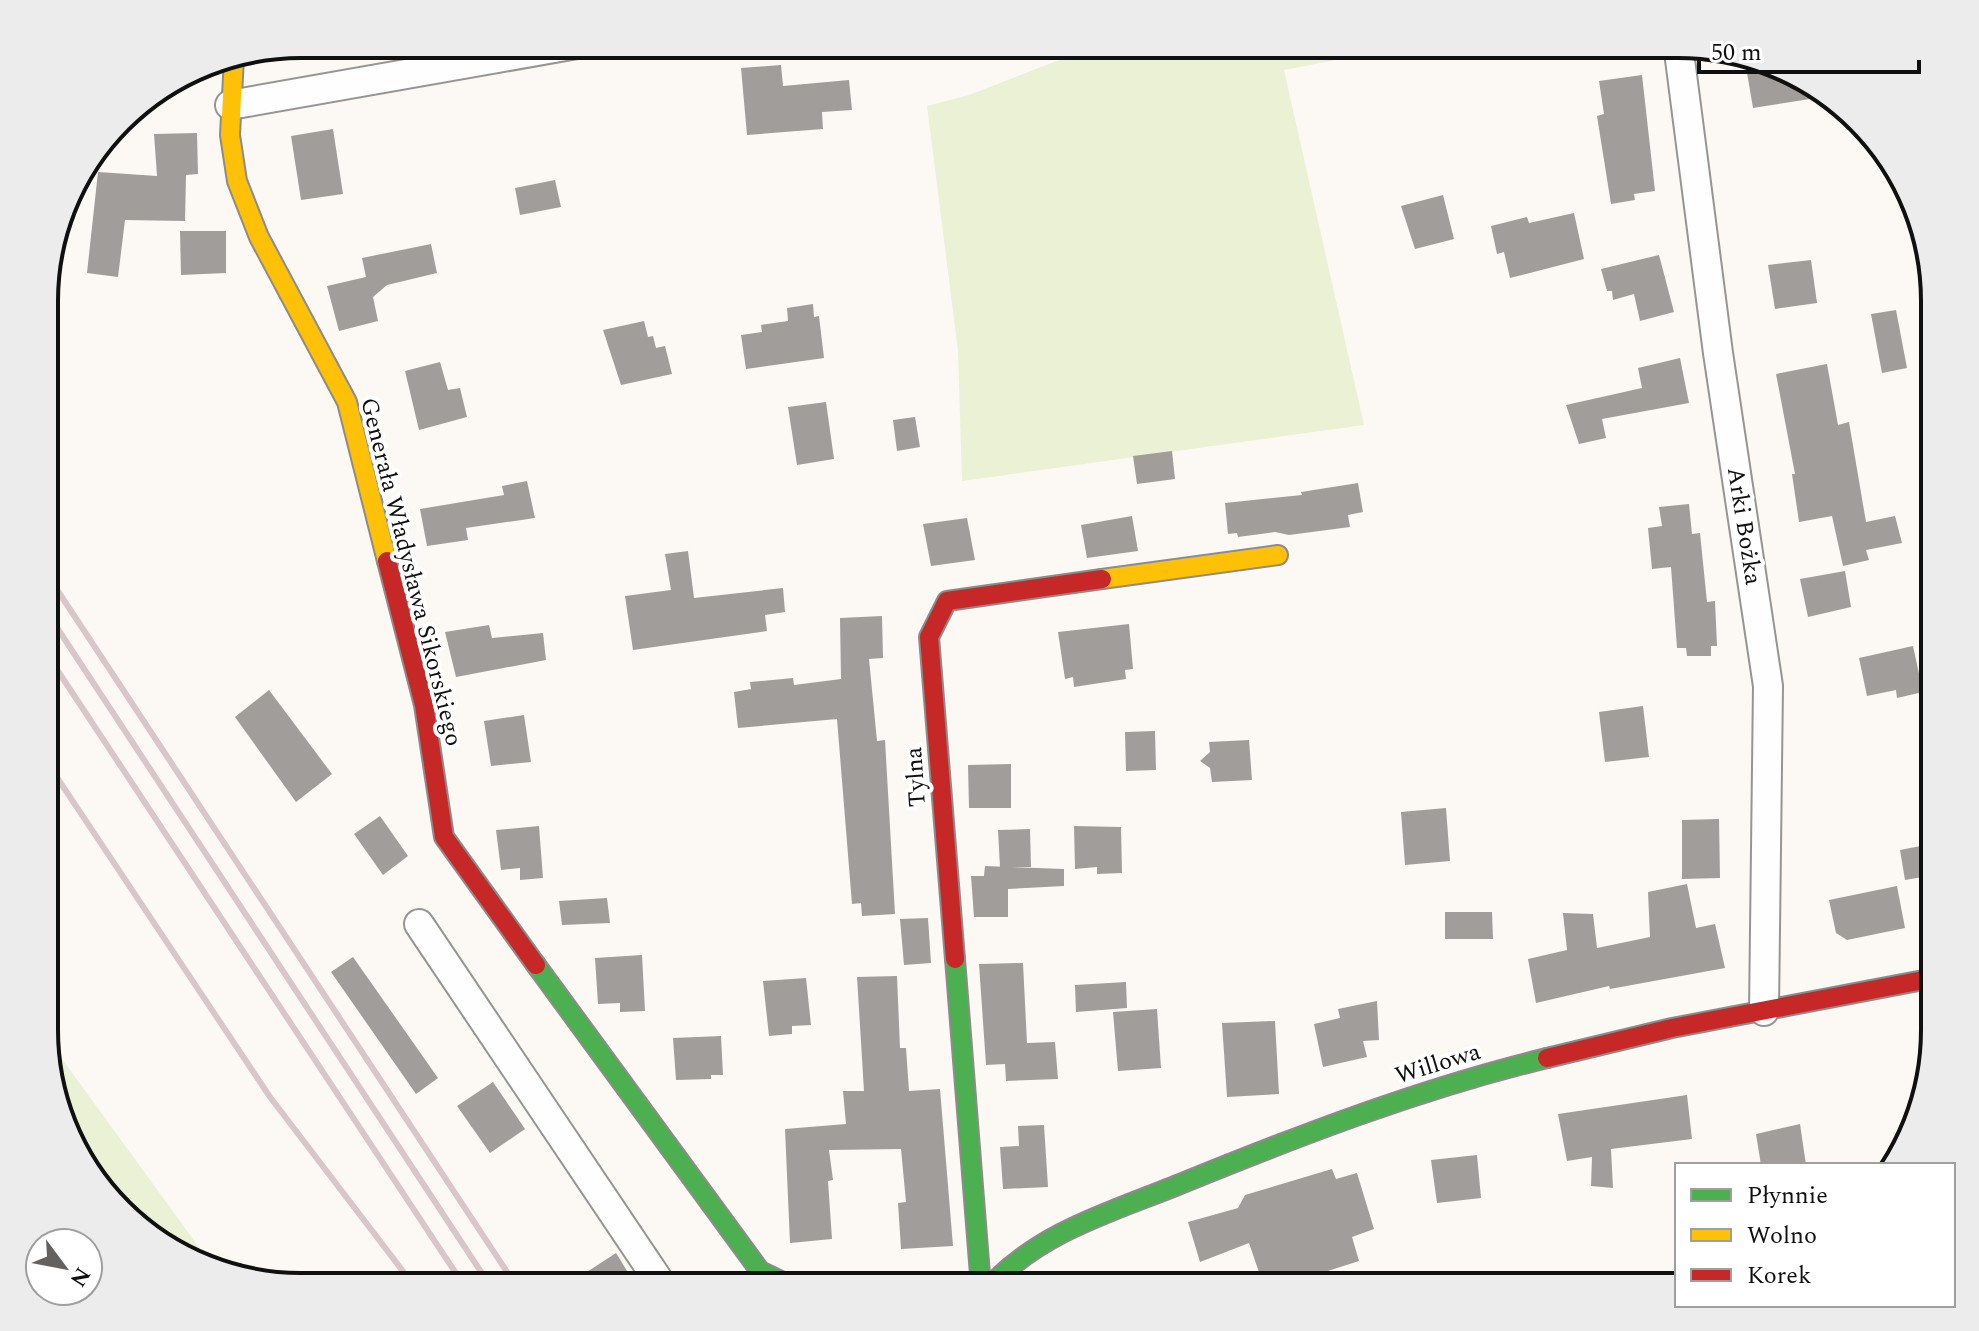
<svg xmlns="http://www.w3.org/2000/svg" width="1979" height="1331" viewBox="0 0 1979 1331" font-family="Spectral,serif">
<rect width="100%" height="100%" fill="#fcf9f5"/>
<g fill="#eaf1d5">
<polygon points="1100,44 1420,44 1284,70 1364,425 962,481 958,351 927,106 969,95"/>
<polygon points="46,1037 201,1250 188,1259 158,1243 79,1159 46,1063"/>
</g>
<g fill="#a09d9a">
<polygon points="1770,62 1821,88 1829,96 1753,108 1746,67"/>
<polygon points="781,65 783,86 849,80 852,110 822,112 823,129 747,135 741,68"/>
<polygon points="1642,75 1655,191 1634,194 1635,200 1611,204 1597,116 1604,114 1599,81"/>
<polygon points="333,129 343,194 301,200 291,136"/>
<polygon points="197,133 198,174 186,175 185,221 125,220 118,277 87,273 98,172 157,176 154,134"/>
<polygon points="555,180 561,207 520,215 515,188"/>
<polygon points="1443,195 1454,239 1415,249 1401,206"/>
<polygon points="1574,213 1584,259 1510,278 1504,252 1497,254 1491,226 1527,217 1529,223"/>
<polygon points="180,231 226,231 226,273 181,275"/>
<polygon points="431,244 437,273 387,285 373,297 378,321 339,331 327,286 366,277 362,258"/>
<polygon points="1659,255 1674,312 1640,321 1634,294 1613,300 1612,291 1607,291 1601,269"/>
<polygon points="1811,260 1817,303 1775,309 1768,265"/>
<polygon points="813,304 814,317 819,316 824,358 746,369 741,335 762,332 761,325 788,321 787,308"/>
<polygon points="1896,310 1907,368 1882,373 1871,314"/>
<polygon points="644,321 648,337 653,336 656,348 665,346 672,374 621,385 603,330"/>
<polygon points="1680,358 1689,403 1602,419 1606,438 1579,444 1566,405 1642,388 1638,368"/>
<polygon points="440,362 448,390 460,388 467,417 419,430 405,371"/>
<polygon points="1827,364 1838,425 1849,422 1866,522 1895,516 1902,543 1866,550 1869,560 1843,566 1832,516 1799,522 1792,474 1795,474 1776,374"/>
<polygon points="826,402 834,459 797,465 788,407"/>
<polygon points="915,417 920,447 897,451 893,420"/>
<polygon points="1172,451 1175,479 1137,484 1133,456"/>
<polygon points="527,481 535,518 466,528 468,540 427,546 420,509 504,495 502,486"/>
<polygon points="1358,483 1363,512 1348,515 1350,527 1289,535 1275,532 1238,537 1237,533 1228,534 1225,503 1302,495 1301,492"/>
<polygon points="1689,504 1692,534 1700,533 1707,602 1715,601 1717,646 1711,646 1711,656 1687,656 1686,648 1677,648 1671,567 1652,569 1648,528 1662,526 1659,507"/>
<polygon points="1132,516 1138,551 1087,558 1081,525"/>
<polygon points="967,518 975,560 931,566 923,524"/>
<polygon points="688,551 694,598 783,588 785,612 765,615 767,631 633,650 625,596 671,590 665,554"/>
<polygon points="1845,571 1851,607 1808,617 1800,579"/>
<polygon points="882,616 883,658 869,659 877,741 885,740 895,914 862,916 861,903 852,904 837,719 738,728 734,692 751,689 750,682 793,678 794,685 841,679 840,618"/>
<polygon points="1129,624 1133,669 1125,670 1126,679 1074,687 1073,677 1065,679 1058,632"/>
<polygon points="489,625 492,638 543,633 546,660 456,677 445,632"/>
<polygon points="1913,646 1923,692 1897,698 1896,690 1867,696 1859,658"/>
<polygon points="269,690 332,774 296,802 235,717"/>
<polygon points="1643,706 1649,757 1605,762 1599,712"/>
<polygon points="524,715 531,762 491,766 484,721"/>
<polygon points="1155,731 1156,770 1126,771 1125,732"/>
<polygon points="1249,740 1252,780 1212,782 1210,768 1200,761 1210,752 1209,742"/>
<polygon points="1011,764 1011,808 969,808 968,765"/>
<polygon points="1446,808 1450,861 1405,865 1401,812"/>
<polygon points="380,816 408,856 383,875 354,834"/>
<polygon points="1719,819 1720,878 1682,879 1682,820"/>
<polygon points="539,826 543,878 520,880 520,868 501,870 496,830"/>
<polygon points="1074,826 1121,827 1122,873 1097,874 1097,867 1075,869"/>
<polygon points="1030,829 1031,867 1000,867 998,830"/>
<polygon points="1931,844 1934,875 1905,880 1900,850"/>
<polygon points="985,866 1064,869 1064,886 1008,889 1008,917 974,917 971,876 984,876"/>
<polygon points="1687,884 1696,928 1715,924 1725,968 1610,989 1609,986 1536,1003 1528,959 1567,950 1563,913 1593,914 1597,948 1650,937 1648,892"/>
<polygon points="1897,886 1905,928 1847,940 1836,933 1829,900"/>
<polygon points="607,898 610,923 562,925 559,901"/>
<polygon points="1445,912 1492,912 1493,939 1445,939"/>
<polygon points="928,918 931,963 904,965 900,919"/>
<polygon points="642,955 645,1011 620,1012 620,1003 598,1004 595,958"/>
<polygon points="353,957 438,1078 416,1094 331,972"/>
<polygon points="1023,963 1027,1043 1055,1042 1058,1079 1006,1081 1005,1064 986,1065 979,964"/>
<polygon points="897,976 900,1048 906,1048 909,1091 940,1089 953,1246 901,1249 898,1203 906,1202 901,1149 829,1150 833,1180 828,1181 832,1239 790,1243 785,1129 846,1124 843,1091 864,1091 857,977"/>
<polygon points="806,978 811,1025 792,1026 792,1034 769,1036 763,981"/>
<polygon points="1126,982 1127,1008 1076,1012 1075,985"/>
<polygon points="1377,1001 1379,1040 1363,1041 1367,1057 1323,1067 1314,1024 1340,1018 1338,1009"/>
<polygon points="1157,1009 1161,1068 1118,1071 1113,1012"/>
<polygon points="1275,1021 1279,1094 1227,1097 1222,1023"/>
<polygon points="721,1036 723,1075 711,1075 711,1079 676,1080 673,1038"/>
<polygon points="493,1082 525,1129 490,1153 457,1106"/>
<polygon points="1687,1095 1692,1139 1611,1149 1613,1188 1591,1186 1592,1157 1567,1161 1558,1114"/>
<polygon points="1800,1124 1806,1165 1761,1165 1756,1134"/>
<polygon points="1044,1125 1048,1187 1003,1189 1000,1147 1019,1146 1018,1126"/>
<polygon points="1477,1155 1481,1198 1437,1203 1431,1160"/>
<polygon points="1332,1169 1336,1179 1357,1173 1374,1229 1352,1237 1359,1261 1278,1287 1264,1287 1249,1243 1200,1262 1188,1222 1238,1208 1245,1195"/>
<polygon points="616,1253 637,1287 564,1287"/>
</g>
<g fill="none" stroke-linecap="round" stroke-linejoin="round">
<g stroke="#969593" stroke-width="32">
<g id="street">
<polyline points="1678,44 1718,353 1768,686 1764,1011"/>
<polyline points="230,105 577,44"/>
<polyline points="419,924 663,1287"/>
</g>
</g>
<g stroke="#8d8c8a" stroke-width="22">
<g id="fast">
<polyline points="955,959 981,1287"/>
<polyline points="536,965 760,1271 793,1287"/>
<path d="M 989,1287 C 1042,1230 1115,1211 1185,1182 C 1303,1134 1423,1088 1547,1058"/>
</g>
</g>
<g stroke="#8d8c8a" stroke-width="22">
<g id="slow">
<polyline points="234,57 230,135 237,181 259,237 347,402 387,561"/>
<polyline points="1102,579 1278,555"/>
</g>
</g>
<g stroke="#8d8c8a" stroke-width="22">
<g id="jam">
<polyline points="387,561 424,705 444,837 536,965"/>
<polyline points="955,959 929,637 947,601 1102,579"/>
<polyline points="1547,1058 1672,1028 1934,978"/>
</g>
</g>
<use href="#street" stroke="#fffefe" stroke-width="28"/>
<use href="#fast" stroke="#4caf50" stroke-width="18"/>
<use href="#slow" stroke="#ffc107" stroke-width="18"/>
<use href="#jam" stroke="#c62828" stroke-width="18"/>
<g stroke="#d8c6c9" stroke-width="6">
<polyline points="46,573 517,1287"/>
<polyline points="46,611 491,1287"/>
<polyline points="46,653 465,1287"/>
<polyline points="46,761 270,1097 415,1287"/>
</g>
</g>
<g text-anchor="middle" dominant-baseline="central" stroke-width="8" stroke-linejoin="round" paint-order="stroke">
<g font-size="24" fill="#101010" stroke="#fff">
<text transform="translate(1744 526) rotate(81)">Arki Bożka</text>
<text transform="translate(411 572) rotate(76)">Generała Władysława Sikorskiego</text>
<text transform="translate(916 777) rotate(-94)">Tylna</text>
<text transform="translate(1438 1064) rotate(-17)">Willowa</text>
</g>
</g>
<path d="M0 0H1979V1331H0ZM301 58H1678A243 243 0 0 1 1921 301V1030A243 243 0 0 1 1678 1273H301A243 243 0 0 1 58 1030V301A243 243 0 0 1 301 58Z" fill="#ececec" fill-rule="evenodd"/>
<path fill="none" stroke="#101010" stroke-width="4" d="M301 58H1678A243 243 0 0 1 1921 301V1030A243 243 0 0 1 1678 1273H301A243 243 0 0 1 58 1030V301A243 243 0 0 1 301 58Z"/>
<rect x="1675" y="1163" width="280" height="144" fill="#ffffff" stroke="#9f9f9f" stroke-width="2"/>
<rect x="1691" y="1189" width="40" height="12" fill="#4caf50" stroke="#9f9f9f" stroke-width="2"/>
<text x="1747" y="1203" font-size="24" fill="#101010">Płynnie</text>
<rect x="1691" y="1229" width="40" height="12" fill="#ffc107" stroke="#9f9f9f" stroke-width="2"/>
<text x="1747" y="1243" font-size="24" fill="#101010">Wolno</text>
<rect x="1691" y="1269" width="40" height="12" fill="#c62828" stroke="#9f9f9f" stroke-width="2"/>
<text x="1747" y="1283" font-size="24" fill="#101010">Korek</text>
<g transform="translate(64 1267) rotate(122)"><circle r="38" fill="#ffffff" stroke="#9f9f9f" stroke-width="2"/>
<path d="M0-6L14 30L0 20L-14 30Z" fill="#636260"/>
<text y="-12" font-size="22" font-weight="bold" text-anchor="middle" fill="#101010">N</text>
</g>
<path d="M1699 60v12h220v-12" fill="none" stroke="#101010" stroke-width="4"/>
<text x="1711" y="60" font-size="24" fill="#101010" stroke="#ffffff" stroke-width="6" paint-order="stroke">50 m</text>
</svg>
